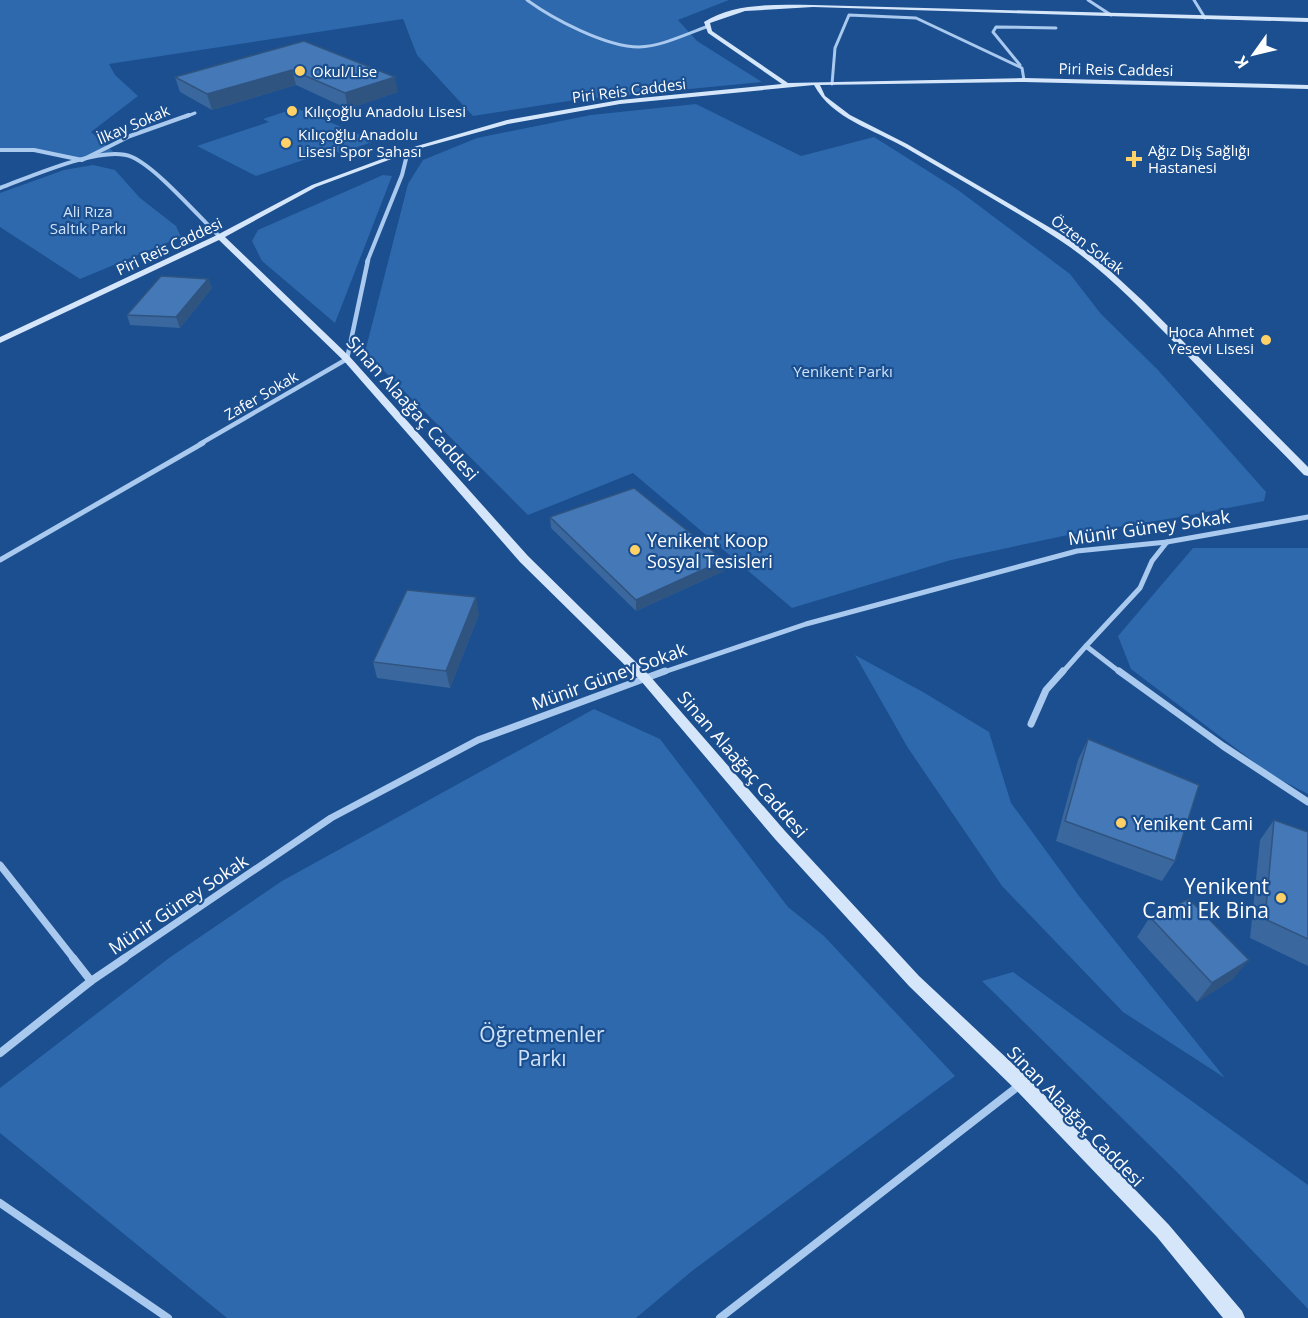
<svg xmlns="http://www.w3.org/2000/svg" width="1308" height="1318" viewBox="0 0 1308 1318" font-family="'Open Sans',sans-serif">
<rect width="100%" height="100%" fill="#1b4f8f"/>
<g fill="#2e69ad">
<polygon points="0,0 729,0 678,20 697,41 762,82 575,100 473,116 417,55 403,19 109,64 115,75 138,96 91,132 117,155 82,160 34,150 0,150"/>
<polygon points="696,104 801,156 874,137 958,190 1070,274 1101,314 1158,370 1266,492 1264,501 1186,516 1068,535 951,560 792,608 633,473 528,515 365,352 408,184 423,160 477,138 591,115"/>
<polygon points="296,108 375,141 340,153 333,150 256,176 197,146 269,122 263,119"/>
<polygon points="93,165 115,170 140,198 176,226 181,237 80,279 0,227 0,193 64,170"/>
<polygon points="383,175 392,176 335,323 262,261 252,241 258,230"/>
<polygon points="1193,548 1308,548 1308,794 1271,775 1131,669 1118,636"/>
<polygon points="855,655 923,692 989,732 1011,803 1079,896 1225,1078 1123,1012 1002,886 908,748"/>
<polygon points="594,709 660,739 788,907 824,936 955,1076 692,1271 636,1318 227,1318 0,1133 0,1088 169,958 282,881"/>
<polygon points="1013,972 1308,1185 1308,1309 1180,1175 982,981"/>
</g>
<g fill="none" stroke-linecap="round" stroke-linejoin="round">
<g stroke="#a9c9ee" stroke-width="3">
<path d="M 527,0 C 553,19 606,47 639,47 C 662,46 684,35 706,27"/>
<polyline points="1088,0 1111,15"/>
<polyline points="1194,0 1205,18"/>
<polyline points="1020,65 993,32 996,27 1056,28"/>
<polyline points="832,84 835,48 849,15 916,18 1022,68 1024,80"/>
<polyline points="185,117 195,113"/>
</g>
<g stroke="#a9c9ee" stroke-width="4">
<polyline points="0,150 34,150 82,160 130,136 189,115"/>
<path d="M 0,188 C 30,177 103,144 132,157 C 157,168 199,217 220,237"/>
<polyline points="367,262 402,175 408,151"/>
</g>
<polyline stroke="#a9c9ee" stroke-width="4.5" points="200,444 347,359 368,260"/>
<g stroke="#a9c9ee" stroke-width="5">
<polyline points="0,560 203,443"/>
<polyline points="661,673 806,624 1077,551 1167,542 1308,517"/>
<polyline points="1062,673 1086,646"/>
<polyline points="1121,673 1086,646 1140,588 1152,561 1167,542"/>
</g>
<g stroke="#a9c9ee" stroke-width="7">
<polyline points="1119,671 1223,746 1308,802"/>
<polyline points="1031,724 1046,690 1063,671"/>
<polyline points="0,865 74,959"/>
<polyline points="123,959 331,818 478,740 665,671"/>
</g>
<g stroke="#a9c9ee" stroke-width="8">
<polyline points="73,958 91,981"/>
<polyline points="0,1053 91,981 125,958"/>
<polyline points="0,1203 168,1318"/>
<polyline points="720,1318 1021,1084"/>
</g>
<path fill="#d6e6fa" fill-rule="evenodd" d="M 813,5 L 1308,18 L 1308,22 L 813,7 L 745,11 L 710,23 L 712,31 L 788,83 L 1024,78 L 1308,85 L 1308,89 L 1024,82 L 820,85 L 825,96 L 850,115 L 907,144 L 986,190 L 1066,237 L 1106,267 L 1144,302 L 1308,467 L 1308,476 L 1304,475 C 1262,432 1219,389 1177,345 C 1140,308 1103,268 1058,239 C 1009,207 957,178 906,148 C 875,130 832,119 814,85 L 620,104 L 508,124 L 421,148 L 316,187 L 225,237 L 350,357 L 528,556 L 649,675 L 785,831 L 919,976 L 1028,1078 L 1169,1225 L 1242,1311 L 1245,1318 L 1223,1318 L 1157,1237 L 1016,1090 L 909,986 L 775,839 L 641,681 L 520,562 L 344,361 L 219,240 L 0,343 L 0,337 L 217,235 L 312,185 L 417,146 L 507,120 L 620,100 L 782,84 L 708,33 L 704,22 C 735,2 778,5 813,5 Z"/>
</g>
<g fill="#3a679d">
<polygon points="304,41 398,92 348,109 296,85 212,110 180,92 175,77"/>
<polygon points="208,279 212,288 180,328 130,325 127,315"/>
<polygon points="550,517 724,560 724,571 636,611 551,528"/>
<polygon points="479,614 450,688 377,678 373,662"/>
<polygon points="1088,739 1175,861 1162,881 1056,841 1078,760"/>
<polygon points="1274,820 1308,832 1308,966 1250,938 1260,840"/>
<polygon points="1150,917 1233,979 1197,1002 1137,937"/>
</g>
<g fill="#305480">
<polygon points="292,70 296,85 212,110 207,94"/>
<polygon points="395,77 398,92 348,109 345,93"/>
<polygon points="208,279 212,288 180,328 176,317"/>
<polygon points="724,560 724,571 636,611 636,600"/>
<polygon points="476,597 479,614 450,688 446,671"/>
<polygon points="1249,960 1233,979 1197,1002 1212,983"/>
</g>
<g fill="#4478b7" stroke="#305480" stroke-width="1.5">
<polygon points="304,41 395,77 345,93 292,70 207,94 175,77"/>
<polygon points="161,276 208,279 176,317 127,315"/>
<polygon points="634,488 724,560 636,600 550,517"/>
<polygon points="407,590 476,597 446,671 373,662"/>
<polygon points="1088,739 1199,785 1175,861 1065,821"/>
<polygon points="1274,820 1308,832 1308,939 1265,919"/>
<polygon points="1189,899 1249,960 1212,983 1150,917"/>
</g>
<g fill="#ffd166" stroke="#1b4f8f" stroke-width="2">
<circle cx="300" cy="71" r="6"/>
<circle cx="292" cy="111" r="6"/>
<circle cx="286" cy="143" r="6"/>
<path d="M1131 150h6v6h6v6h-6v6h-6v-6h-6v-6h6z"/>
<circle cx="1266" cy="340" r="6"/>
<circle cx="635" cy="550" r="6"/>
<circle cx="1121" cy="823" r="6"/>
<circle cx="1281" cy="898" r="6"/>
</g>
<g text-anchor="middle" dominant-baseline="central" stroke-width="4.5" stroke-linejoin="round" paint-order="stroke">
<g font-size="15" fill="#fff" stroke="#1b4f8f">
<text transform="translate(1116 69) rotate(1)">Piri Reis Caddesi</text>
<text transform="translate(629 90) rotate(-7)">Piri Reis Caddesi</text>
<text transform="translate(133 124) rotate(-23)">İlkay Sokak</text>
<text transform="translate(1088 244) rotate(37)">Özten Sokak</text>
<text transform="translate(169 246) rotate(-25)">Piri Reis Caddesi</text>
<text transform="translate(261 395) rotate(-30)">Zafer Sokak</text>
</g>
<g font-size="15" fill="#fff" stroke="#1b4f8f" text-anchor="start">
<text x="312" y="71">Okul/Lise</text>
<text x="304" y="111">Kılıçoğlu Anadolu Lisesi</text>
<text x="298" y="134">Kılıçoğlu Anadolu<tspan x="298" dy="17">Lisesi Spor Sahası</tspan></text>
<text x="1148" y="150">Ağız Diş Sağlığı<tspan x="1148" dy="17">Hastanesi</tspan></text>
<text x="1254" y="331" text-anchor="end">Hoca Ahmet<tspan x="1254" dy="17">Yesevi Lisesi</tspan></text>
</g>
<g font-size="15" fill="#cfe3fa" stroke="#1b4f8f">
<text x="88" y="211">Ali Rıza<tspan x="88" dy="17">Saltık Parkı</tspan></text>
<text x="843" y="371">Yenikent Parkı</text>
</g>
<g font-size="18" fill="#fff" stroke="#1b4f8f">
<text transform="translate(413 408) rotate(48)">Sinan Alaağaç Caddesi</text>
<text transform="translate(1149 527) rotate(-8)">Münir Güney Sokak</text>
<text transform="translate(609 676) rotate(-20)">Münir Güney Sokak</text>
<text transform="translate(743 764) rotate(49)">Sinan Alaağaç Caddesi</text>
<text transform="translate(178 904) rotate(-34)">Münir Güney Sokak</text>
<text transform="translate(1076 1116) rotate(46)">Sinan Alaağaç Caddesi</text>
</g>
<g font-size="18" fill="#fff" stroke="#1b4f8f" text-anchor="start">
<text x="647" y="540">Yenikent Koop<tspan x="647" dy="21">Sosyal Tesisleri</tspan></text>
<text x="1133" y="823">Yenikent Cami</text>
</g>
<g font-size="21" fill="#fff" stroke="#1b4f8f" text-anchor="end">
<text x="1269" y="886">Yenikent<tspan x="1269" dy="24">Cami Ek Bina</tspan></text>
</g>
<g font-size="21" fill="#cfe3fa" stroke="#1b4f8f">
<text x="542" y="1034">Öğretmenler<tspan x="542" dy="24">Parkı</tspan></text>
</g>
</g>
<g transform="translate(1254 54) rotate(236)" stroke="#1b4f8f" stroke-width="4.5" paint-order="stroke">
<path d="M0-4.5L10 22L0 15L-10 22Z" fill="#ffffff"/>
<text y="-9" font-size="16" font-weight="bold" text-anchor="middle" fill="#ffffff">K</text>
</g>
</svg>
